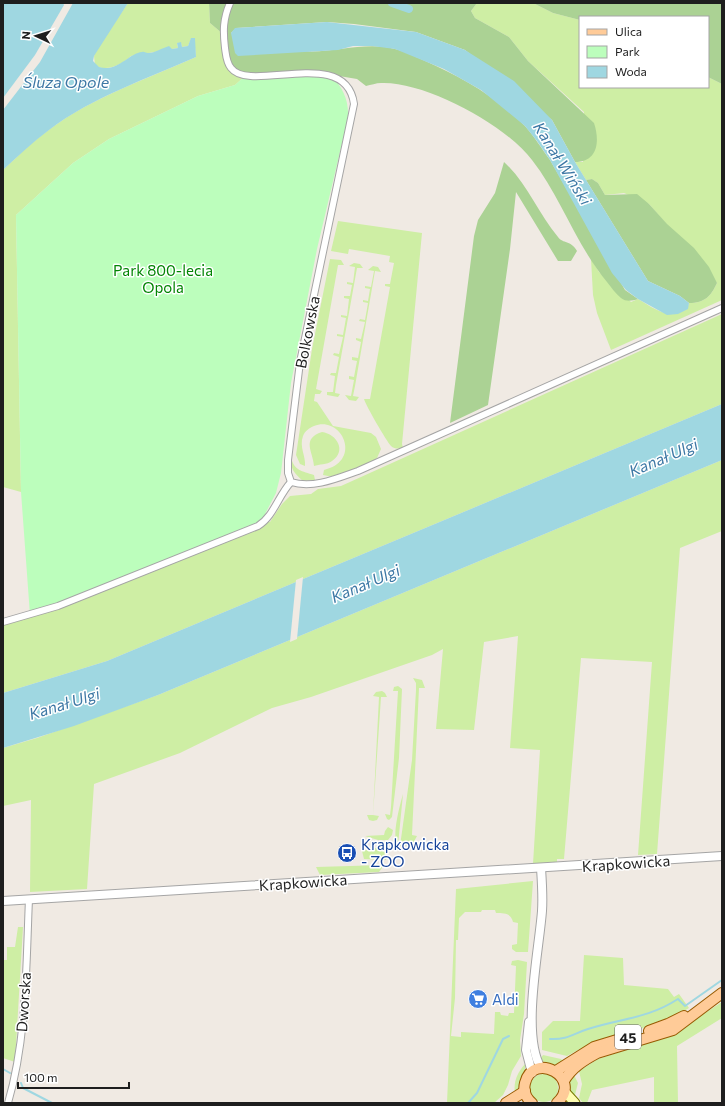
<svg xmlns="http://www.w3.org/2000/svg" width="725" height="1106" viewBox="0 0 725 1106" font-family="Commissioner,sans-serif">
<rect width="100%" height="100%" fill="#f0eae3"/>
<g fill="#ceeea4">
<path d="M 128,3 L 209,3 L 210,23 L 223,34 L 245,76 L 235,85 L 198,96 L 109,139 L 73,163 L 16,215 L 21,492 L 3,487 L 3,170 C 18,156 33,141 50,129 C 93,97 147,79 196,57 L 194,38 L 191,39 L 188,46 L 182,47 L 181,43 L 177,43 L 178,48 L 131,56 C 123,64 106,73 95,65 L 94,56 L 96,50 Z"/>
<path d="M 477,3 L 533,3 L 553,13 L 580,20 L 580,87 L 708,87 L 708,77 L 722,84 L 722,300 L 611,350 L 597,313 L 593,295 L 591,259 L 599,272 L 631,302 L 638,299 C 657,310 666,319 687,309 L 689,303 C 705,303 711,296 717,283 L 649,204 L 624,193 L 605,195 L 598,183 L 592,179 L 586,180 L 575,162 L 583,162 L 584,112 L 528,61 L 509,37 L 475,18 L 471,11 Z"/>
<path d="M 338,221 L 422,233 L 402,444 L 403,448 C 399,449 394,449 391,446 C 387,442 365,404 364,399 L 370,399 L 390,287 L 385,286 L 385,284 L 390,284 L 394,263 L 389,262 L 390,256 L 349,249 L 348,254 L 331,251 Z"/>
<path d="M 330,259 L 341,260 L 344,265 L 338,265 L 316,389 L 322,391 L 320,394 L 315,394 L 314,401 L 317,402 L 333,426 L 371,433 L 376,437 L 381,449 L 377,458 L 370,463 L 333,477 L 323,475 L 324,470 C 363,461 342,415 314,426 C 309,428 305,431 303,436 C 299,447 306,456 305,466 L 300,464 L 296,455 L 312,349 Z"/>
<polygon points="354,263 360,264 363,268 357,268 336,385 335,393 340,394 338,397 327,395 327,392 333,392 335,376 330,375 331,373 336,373 339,357 333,355 334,353 339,354 343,337 337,336 337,334 343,335 346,318 341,317 341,315 347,316 349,299 344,298 344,296 350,296 352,285 347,284 347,282 353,283 355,267 349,266"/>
<polygon points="373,266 378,267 381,272 375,271 355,386 353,396 359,397 356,401 349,400 345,395 351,396 354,380 349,379 349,376 354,377 357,361 352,360 352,357 358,358 361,342 356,340 356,338 361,339 365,322 359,321 360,319 365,320 368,303 363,302 363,300 368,301 370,289 365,288 365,286 371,287 374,271 368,270"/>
<polygon points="722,314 722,404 107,661 3,693 3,622 265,522 270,522 282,504 290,496 311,494 318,489 341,486"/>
<path d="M 322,432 C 337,434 347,451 332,461 C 327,465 319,464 314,466 C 313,451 301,439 322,432 Z"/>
<path d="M 291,457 C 294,471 302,471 314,475 L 315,480 L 303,481 C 294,473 290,469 291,457 Z"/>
<polygon points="722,460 722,531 680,548 657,854 638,855 652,662 581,658 564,859 557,859 557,863 533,864 540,750 510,748 518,636 484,642 474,730 436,729 443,649 432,655 311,697 272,708 180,753 94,784 87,889 30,892 31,800 3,806 3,748 37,738 158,695"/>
<polygon points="413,678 422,680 425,688 419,688 412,835 417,836 412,845 400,846 412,760 416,690 416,683"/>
<polygon points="398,686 402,689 399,758 392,817 389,820 387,819 385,814 390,815 391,807 398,691 393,691 394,687"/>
<polygon points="382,691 385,693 387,697 381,697 373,815 379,816 377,820 373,821 369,820 367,815 373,815 379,697 373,696 376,692"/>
<path d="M 403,794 L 398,845 C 391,837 400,805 403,794 Z"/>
<polygon points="388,827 393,830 392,835 388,840 378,840 365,836 384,835 385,831"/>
<polygon points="376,848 385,852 386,860 364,859 362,851"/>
<polygon points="384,865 379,872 320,875 316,867"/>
<path d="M 533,881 L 528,952 L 516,952 L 512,949 L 512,945 L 517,944 L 518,923 L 513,922 C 511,913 504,913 496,913 L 495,910 L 482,910 L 481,912 L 465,912 L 459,918 L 458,940 L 456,940 L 455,998 L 451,1036 L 461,1037 L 461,1032 L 494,1034 L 495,1012 L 500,1012 L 501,1015 L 508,1016 L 509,1013 L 514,1013 L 516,966 L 511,965 L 512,961 L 518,960 L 527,962 L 524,1014 L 520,1040 L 521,1056 L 512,1071 L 508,1085 L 503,1095 L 494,1103 L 447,1103 L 456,889 Z"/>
<polygon points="18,927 23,927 15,1062 3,1058 3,960 7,960 7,947 15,947"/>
<path d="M 584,955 L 623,958 L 624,985 L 668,989 L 674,997 L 679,994 L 689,1008 C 679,1014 668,1021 656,1024 C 625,1034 595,1039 567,1056 L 542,1050 L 542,1032 L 553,1021 L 580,1021 Z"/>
<polygon points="722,1002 722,1018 677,1046 678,1103 654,1103 654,1077 592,1090 587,1103 583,1103 579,1098 582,1084 579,1071 598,1059 670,1036"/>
<path d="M 543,1055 L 561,1059 L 564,1063 C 555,1066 548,1066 540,1059 Z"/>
<path d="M 525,1064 C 526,1072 521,1086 515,1093 C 513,1081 518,1072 525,1064 Z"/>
<path d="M 573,1073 L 578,1083 L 574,1099 C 567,1092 566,1081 573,1073 Z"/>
<circle cx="544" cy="1088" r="14"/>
</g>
<g fill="#abd294">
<path d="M 209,3 L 477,3 L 471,11 L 475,18 L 509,37 L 528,61 L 594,123 C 600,141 598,162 575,162 L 552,120 L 465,50 L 416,32 L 354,24 L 327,22 L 236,28 L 231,33 C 251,39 282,50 302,51 C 333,54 364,41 395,49 C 405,51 414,56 423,60 C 460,76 497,97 525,126 C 534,136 542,149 550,160 L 625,290 L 638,299 C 632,301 626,302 621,298 C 616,294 611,287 607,282 C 576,245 561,197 532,160 C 506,125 425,81 381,83 C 376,83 371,85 366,86 L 357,79 L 339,76 L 337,82 L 245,76 L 231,69 L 223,34 L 210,23 Z"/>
<polygon points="533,3 722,3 722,84 708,77 708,17 580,17 580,20 553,13"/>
<path d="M 504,162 C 527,183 538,213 558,237 C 563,244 571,240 577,251 L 571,261 L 558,261 L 516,192 L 510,249 L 488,405 L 450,423 L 474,236 L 478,220 L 495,193 Z"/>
<path d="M 592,179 L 598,183 L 605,195 L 637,194 L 649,204 L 667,224 L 694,248 L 709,267 L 717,283 C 711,296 705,303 689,303 L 680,296 L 648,281 L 586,180 Z"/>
</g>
<path fill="#bcfebc" d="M 331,75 C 343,88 349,100 348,118 L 317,249 L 291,383 L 281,473 L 276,493 L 265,514 L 265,522 L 30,615 L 21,492 L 16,215 L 73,163 L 109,139 L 198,96 L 235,85 L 245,76 Z"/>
<g fill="#9fd7e1">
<polygon points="3,3 63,3 64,5 35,55 3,98"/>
<path d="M 73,3 L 128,3 L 94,56 L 93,61 L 99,67 C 117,73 129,53 142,52 C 144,51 146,53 148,53 C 155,53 162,48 169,46 L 172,49 L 178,48 L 177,43 L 181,42 L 182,47 L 188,46 L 191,38 L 195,38 L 196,57 C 147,79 92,97 49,130 C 33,142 18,156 3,170 L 3,110 L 40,62 Z"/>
<polygon points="327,22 416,32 465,50 514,81 552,120 575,162 648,281 680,296 689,303 688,309 678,314 667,315 638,299 626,290 612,273 550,160 537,141 525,126 481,90 444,69 395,49 372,46 353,46 338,50 238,56 235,53 231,33 235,28"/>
<polygon points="722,404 722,460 158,695 74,726 3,748 3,693 107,661"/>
</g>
<polygon fill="#f0eae3" points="303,577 297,639 290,642 296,580"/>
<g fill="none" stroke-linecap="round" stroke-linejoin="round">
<g stroke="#9fd7e1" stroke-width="2">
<path d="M 550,1039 C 567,1040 573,1034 588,1029 C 622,1018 647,1019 678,999 L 685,1006 L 722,980"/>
<polyline points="3,1069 10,1073"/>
<polyline points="21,1083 23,1088 52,1103"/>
<polyline points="468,1103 477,1093 503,1039 509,1036"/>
</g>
<polyline stroke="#9fd7e1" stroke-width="8" points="392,3 409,9"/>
<g stroke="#a5a5a5" stroke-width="8">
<g id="minor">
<path d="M 230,3 C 223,19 223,31 225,48 C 226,54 226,62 231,68 C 250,94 346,45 354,104 L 300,362 L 288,460 L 288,473 L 291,482 C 313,489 338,478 358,471 L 722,308"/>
<path d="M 3,622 L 58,606 L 258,526 C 274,516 278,496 291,482"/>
<path d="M 8,1103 C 27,1038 26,967 29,899"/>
</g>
</g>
<g stroke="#a5a5a5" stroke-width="10">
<g id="tertiary">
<polyline points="3,901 722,856"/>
<polyline points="529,1022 526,1050 532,1073"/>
<path d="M 541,1068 C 521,1035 539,951 542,911 C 543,897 542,883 541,868"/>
</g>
</g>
<g stroke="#757900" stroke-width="11">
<polyline id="secondary" points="564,1091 575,1103"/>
</g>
<g stroke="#975a00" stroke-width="12">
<g id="primary">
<polyline points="649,1031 668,1024 684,1016"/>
<polyline points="556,1071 594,1047 630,1036"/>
<path d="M 564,1081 C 571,1068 584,1060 597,1053 L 673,1030 L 722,993"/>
<polyline points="506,1103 525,1091"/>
<path d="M 532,1103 C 526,1098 523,1091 525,1083 C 533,1050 584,1078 557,1103"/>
</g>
</g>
<use href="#minor" stroke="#fff" stroke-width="6"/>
<use href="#tertiary" stroke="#fff" stroke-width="8"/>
<use href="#secondary" stroke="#fefdb2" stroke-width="9"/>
<use href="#primary" stroke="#ffcb98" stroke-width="10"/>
</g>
<defs>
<g id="bus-disc" transform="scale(1)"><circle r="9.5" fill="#1a4fb4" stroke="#fff"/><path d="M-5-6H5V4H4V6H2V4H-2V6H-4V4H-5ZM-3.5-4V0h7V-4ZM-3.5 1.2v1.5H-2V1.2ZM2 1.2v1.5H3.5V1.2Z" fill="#fff"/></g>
<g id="supermarket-disc" transform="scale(1)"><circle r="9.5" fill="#3f7fe0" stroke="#fff"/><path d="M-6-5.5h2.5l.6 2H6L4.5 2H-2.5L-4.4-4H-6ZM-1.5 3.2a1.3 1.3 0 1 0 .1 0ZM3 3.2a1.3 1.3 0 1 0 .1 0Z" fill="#fff"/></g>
</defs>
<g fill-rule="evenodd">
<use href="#bus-disc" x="347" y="853"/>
<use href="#supermarket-disc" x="478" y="999"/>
</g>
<g text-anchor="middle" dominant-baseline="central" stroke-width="3" stroke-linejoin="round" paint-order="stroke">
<rect fill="#fff" stroke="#626262" stroke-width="1" x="615" y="1025" width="26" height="24" rx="3"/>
<g font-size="14" font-weight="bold" fill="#1e1e1e">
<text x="628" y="1037">45</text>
</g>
<g font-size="15" fill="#038504" stroke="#fff">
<text x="163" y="270">Park 800-lecia<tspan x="163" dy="17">Opola</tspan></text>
</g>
<g font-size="15" fill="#1e1e1e" stroke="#fff">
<text transform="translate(307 332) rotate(-79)">Bolkowska</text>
<text transform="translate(626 863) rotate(-4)">Krapkowicka</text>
<text transform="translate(303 882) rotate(-4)">Krapkowicka</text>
<text transform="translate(23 1002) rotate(-86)">Dworska</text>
</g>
<g font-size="15" fill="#164399" stroke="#fff" text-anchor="start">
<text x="361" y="844">Krapkowicka<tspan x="361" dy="17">- ZOO</tspan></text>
</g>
<g font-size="15" fill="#366cbe" stroke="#fff" text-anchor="start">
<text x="492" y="999">Aldi</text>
</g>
<g font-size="16" font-style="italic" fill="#3d78a5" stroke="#fff">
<text x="66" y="81">Śluza Opole</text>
<text transform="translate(563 163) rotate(58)">Kanał Wiński</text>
<text transform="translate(663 457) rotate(-23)">Kanał Ulgi</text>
<text transform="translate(365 583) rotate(-23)">Kanał Ulgi</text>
<text transform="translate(64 703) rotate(-17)">Kanał Ulgi</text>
</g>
</g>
<rect width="725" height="1106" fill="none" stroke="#1e1e1e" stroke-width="8"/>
<rect x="579" y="16" width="130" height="72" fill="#ffffff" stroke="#a5a5a5"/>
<rect x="587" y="29" width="20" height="6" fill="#ffcb98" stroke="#a5a5a5"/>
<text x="615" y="36" font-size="12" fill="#1e1e1e">Ulica</text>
<rect x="587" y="46" width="20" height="12" fill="#bcfebc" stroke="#a5a5a5"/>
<text x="615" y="56" font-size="12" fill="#1e1e1e">Park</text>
<rect x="587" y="66" width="20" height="12" fill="#9fd7e1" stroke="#a5a5a5"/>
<text x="615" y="76" font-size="12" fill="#1e1e1e">Woda</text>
<g transform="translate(36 36) rotate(274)" stroke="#ffffff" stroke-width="3" paint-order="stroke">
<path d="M0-3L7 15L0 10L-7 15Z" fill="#1e1e1e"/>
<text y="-6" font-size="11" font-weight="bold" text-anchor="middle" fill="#1e1e1e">N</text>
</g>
<path d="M18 1082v6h111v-6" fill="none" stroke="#1e1e1e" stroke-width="2"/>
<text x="24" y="1082" font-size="12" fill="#1e1e1e" stroke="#ffffff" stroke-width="3" paint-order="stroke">100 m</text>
</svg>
